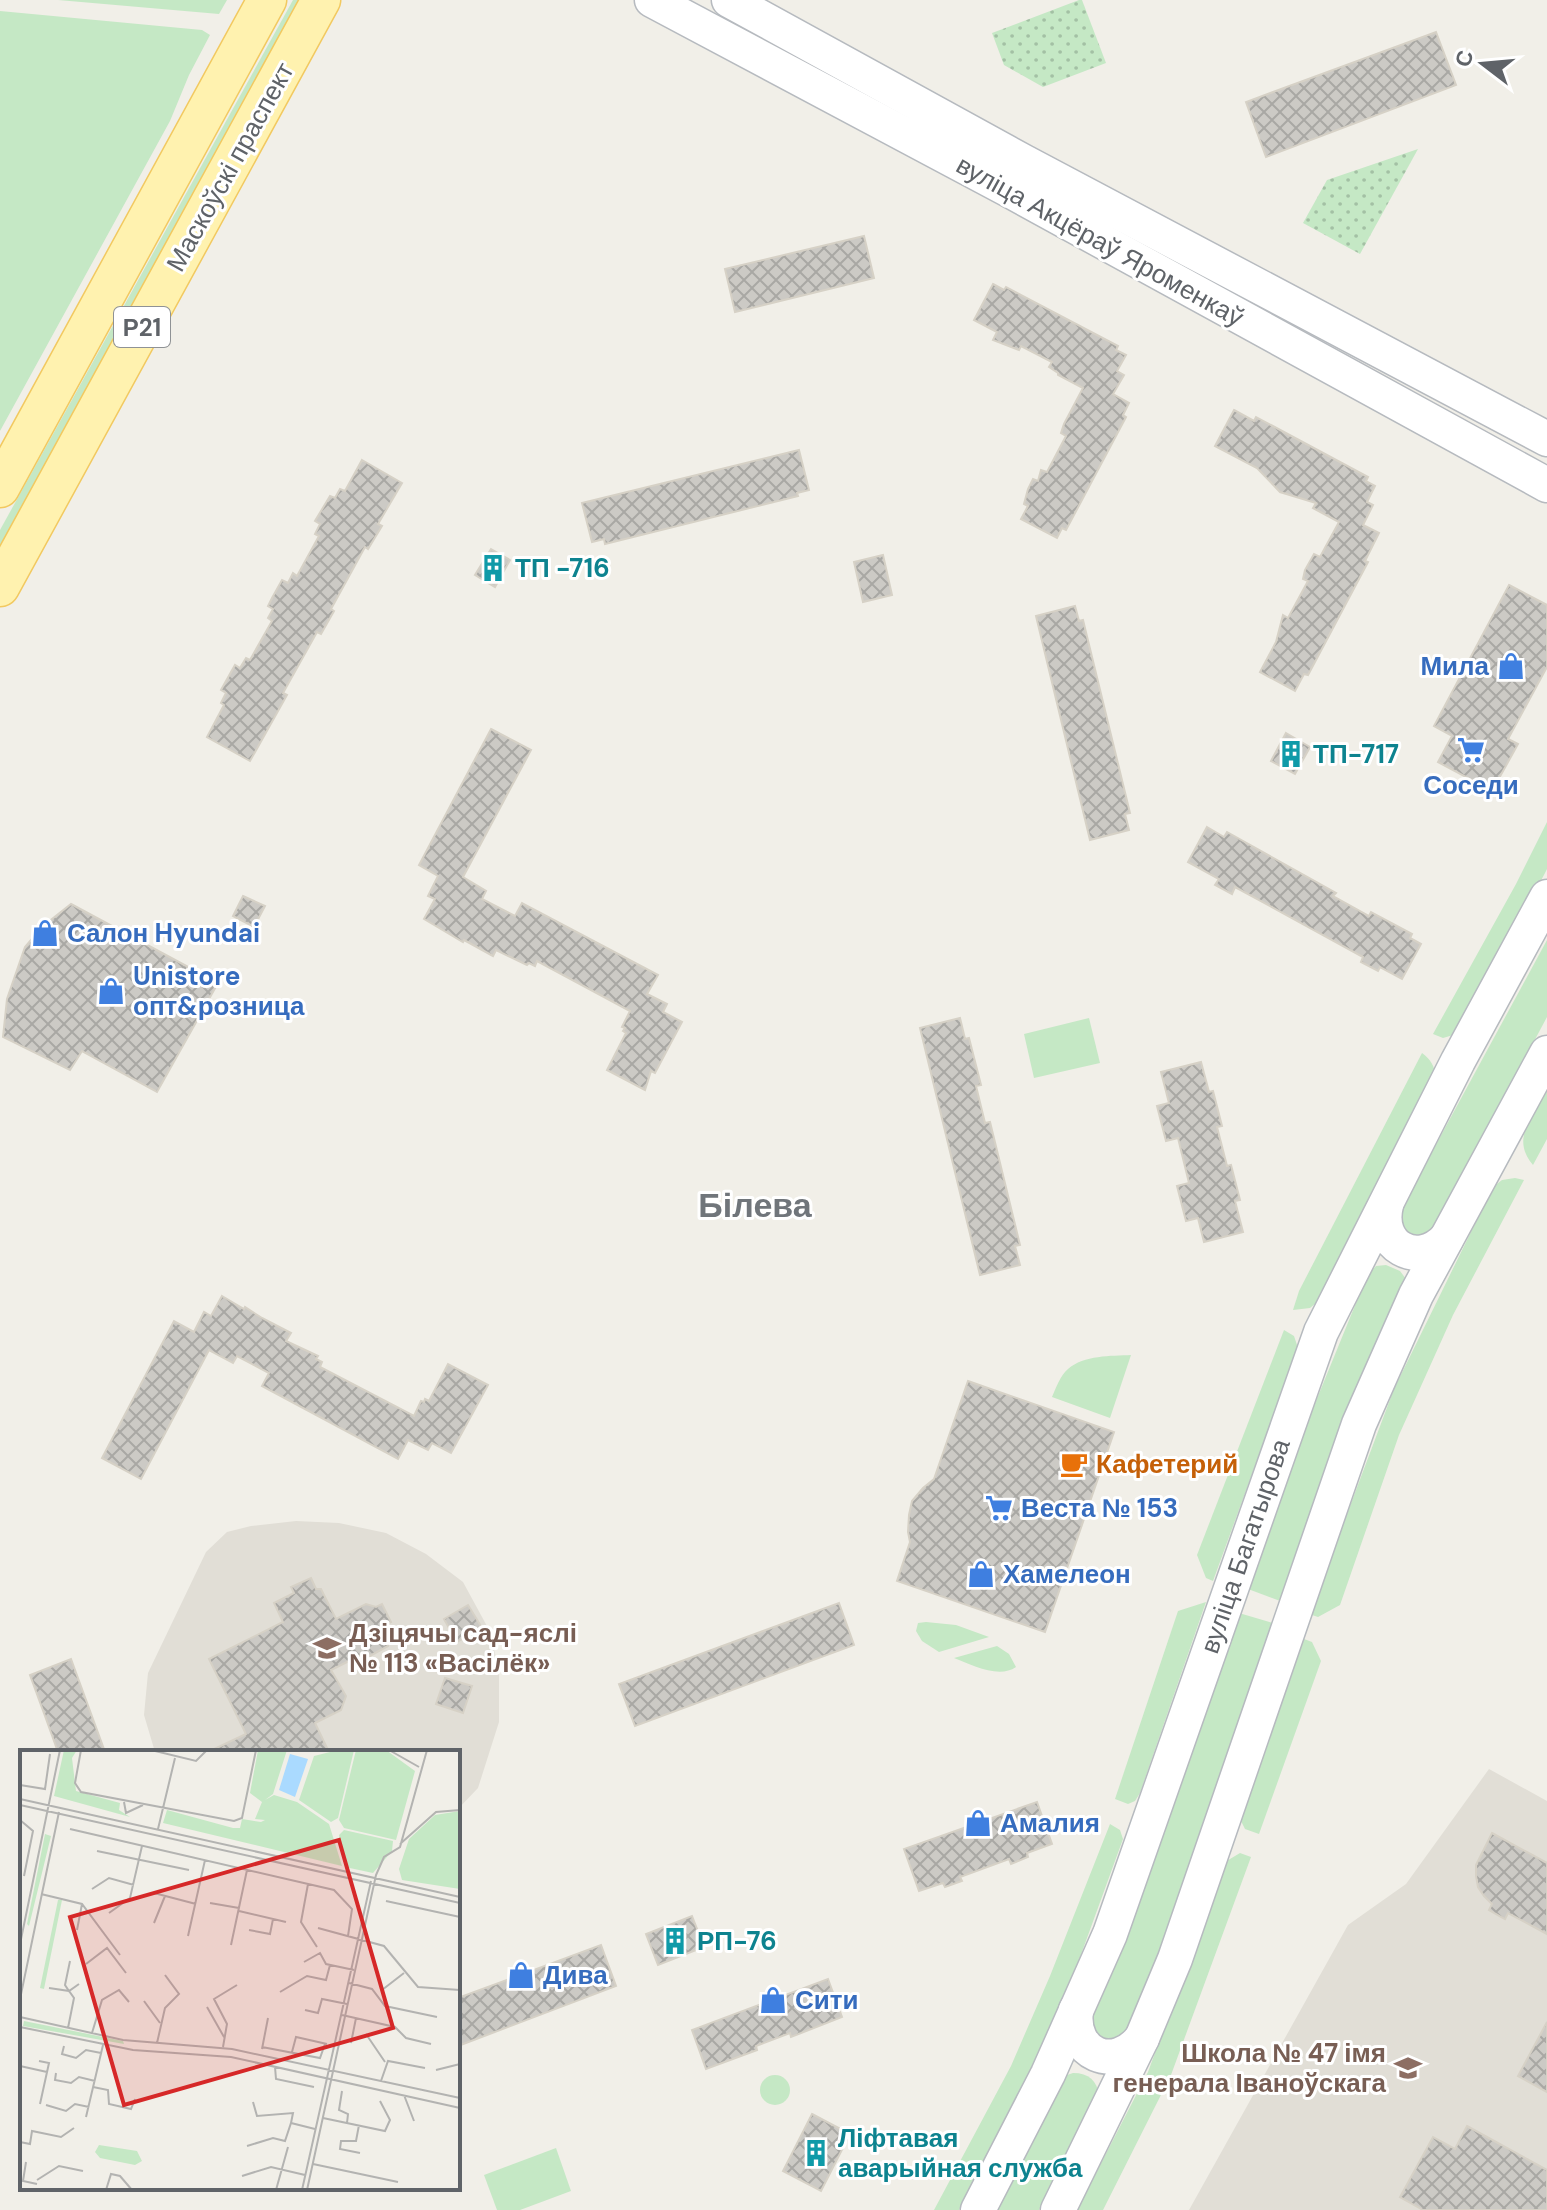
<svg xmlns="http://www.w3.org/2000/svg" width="1547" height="2210" viewBox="0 0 1547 2210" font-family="'DM Sans',sans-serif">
<defs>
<pattern id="park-dots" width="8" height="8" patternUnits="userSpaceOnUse" patternTransform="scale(2)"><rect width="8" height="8" fill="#c5e8c5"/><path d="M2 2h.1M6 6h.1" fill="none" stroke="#a3c0a4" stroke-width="1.8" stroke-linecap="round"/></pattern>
<pattern id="building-cross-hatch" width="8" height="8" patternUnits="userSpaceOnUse" patternTransform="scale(2)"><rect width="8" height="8" fill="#cccac5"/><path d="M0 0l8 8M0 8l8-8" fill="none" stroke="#a9a8a4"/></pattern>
</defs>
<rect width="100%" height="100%" fill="#f1efe8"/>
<g fill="#e1ded6">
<polygon points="296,1521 339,1523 386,1533 426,1554 463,1582 488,1628 499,1668 499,1722 478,1788 458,1809 458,1752 155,1752 144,1715 148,1673 206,1552 227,1532 251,1526"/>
<polygon points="1489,1769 1547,1801 1547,2210 1189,2210 1348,1925 1406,1884"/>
</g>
<g fill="#c5e8c5">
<polygon points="58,0 227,0 219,14"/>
<polygon points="293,0 305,0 0,557 0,530"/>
<polygon points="0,11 202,30 210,35 189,75 170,121 0,431"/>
<polygon points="1547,822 1547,869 1545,873 1460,1033 1443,1038 1433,1034 1516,884"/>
<path d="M 1547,940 L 1547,1017 L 1438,1221 C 1426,1237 1417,1243 1400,1228 L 1401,1209 Z"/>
<polygon points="1089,1018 1100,1063 1034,1078 1024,1034"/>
<path d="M 1422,1053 C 1431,1060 1434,1065 1436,1077 L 1322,1298 L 1310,1308 L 1293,1310 L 1299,1291 Z"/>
<path d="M 1547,1091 L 1547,1139 L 1533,1165 C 1510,1138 1533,1117 1547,1091 Z"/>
<polygon points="1515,1178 1524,1180 1453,1315 1399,1435 1340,1605 1318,1617 1312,1615 1338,1538 1394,1389 1493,1187 1502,1180"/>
<polygon points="1386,1265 1400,1271 1406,1279 1283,1602 1248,1589 1305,1428 1367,1276 1376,1266"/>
<polygon points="1284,1330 1294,1336 1298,1348 1213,1581 1206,1578 1197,1555"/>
<path d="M 1131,1355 L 1110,1418 L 1052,1397 C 1056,1388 1060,1376 1068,1369 C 1084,1355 1111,1356 1131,1355 Z"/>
<polygon points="1206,1602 1140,1793 1135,1801 1128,1804 1115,1799 1178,1611"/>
<path d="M 1239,1613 L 1276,1624 L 1165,1945 L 1130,2028 L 1112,2043 C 1100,2038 1095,2033 1091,2020 L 1130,1929 L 1171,1804 Z"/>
<polygon points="926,1622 956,1625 989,1637 939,1652 922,1641 916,1631 918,1623"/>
<polygon points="1304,1639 1312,1642 1321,1661 1259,1834 1245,1829 1241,1821"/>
<path d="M 997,1646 L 1009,1654 L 1016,1667 C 999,1679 972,1665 954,1658 Z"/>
<polygon points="1110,1824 1120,1830 1123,1839 1071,1982 1030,2075 959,2210 934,2210 1011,2066 1050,1976"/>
<polygon points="1240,1853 1251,1857 1171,2075 1103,2210 1077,2210 1148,2072 1225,1862"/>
<path d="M 1073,2073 C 1089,2073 1097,2081 1099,2095 L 1039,2210 L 993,2210 L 1061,2081 L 1067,2075 Z"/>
<circle cx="775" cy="2090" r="15"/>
<polygon points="556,2148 571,2191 520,2210 497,2210 484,2175"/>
</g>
<g fill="url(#park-dots)">
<polygon points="1079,0 1082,0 1106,63 1043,87 1004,65 992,33"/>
<polygon points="1418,149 1360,254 1303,223 1327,180"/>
</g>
<g fill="url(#building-cross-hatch)" stroke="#d6d1c6" stroke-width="2">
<polygon points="1436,32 1456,85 1266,157 1246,102"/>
<polygon points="864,236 874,278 735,312 725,269"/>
<polygon points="993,284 1004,290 1006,287 1118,346 1116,350 1126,355 1117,371 1124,375 1113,394 1129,403 1123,415 1126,417 1066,530 1062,528 1057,538 1021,519 1028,506 1024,504 1028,489 1033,479 1038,481 1041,470 1047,472 1066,436 1061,433 1064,424 1083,388 1058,375 1058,373 1049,367 1052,362 1021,346 1019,350 993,340 997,332 974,320"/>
<polygon points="1234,410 1254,421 1256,417 1368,477 1366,481 1375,486 1367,502 1373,505 1363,525 1379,533 1365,561 1368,562 1308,675 1304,674 1295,691 1260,672 1276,642 1283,615 1288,618 1308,581 1303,579 1305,570 1314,554 1320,557 1339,522 1313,508 1316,503 1280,492 1257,468 1215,446"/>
<polygon points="799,450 809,490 797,493 798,496 605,544 604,539 592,542 582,503"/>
<polygon points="362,460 402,483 378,524 382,526 368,549 365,547 331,609 334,611 321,634 317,632 283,693 287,695 250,761 207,737 224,705 221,703 226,693 221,690 235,665 240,668 246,658 250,660 272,621 268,618 273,609 268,606 272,598 282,580 288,583 293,573 297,576 319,536 315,534 320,524 315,521 330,496 335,498 340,489 345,491"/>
<polygon points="491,549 510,560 495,587 475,575"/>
<polygon points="883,555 892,595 863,602 854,562"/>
<polygon points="1509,585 1547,605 1547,667 1508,739 1518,744 1492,791 1438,762 1452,736 1434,726"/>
<polygon points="1075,606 1079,621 1083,620 1130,813 1125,814 1129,830 1090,840 1036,616"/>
<polygon points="491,729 531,750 463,877 486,891 482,899 515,916 522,903 658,975 647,994 667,1004 663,1012 682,1022 655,1073 651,1071 645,1090 607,1070 626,1033 623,1031 625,1028 622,1027 630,1011 537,961 535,966 529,963 527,965 496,950 493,956 464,940 463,942 424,919 435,899 428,896 438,876 419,865"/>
<polygon points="1286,733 1310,747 1295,774 1271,761"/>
<polygon points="1207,827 1224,837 1227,832 1336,893 1333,896 1369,916 1371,912 1412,934 1410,938 1421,944 1402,979 1380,967 1378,971 1361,962 1363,957 1235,887 1232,894 1215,885 1219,879 1188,862"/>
<polygon points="243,896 265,906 254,927 233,916"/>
<polygon points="71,904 218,983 157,1092 82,1051 70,1070 3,1037 7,999 25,947 42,927"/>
<polygon points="960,1018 965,1039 969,1038 981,1085 976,1086 985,1123 990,1122 1020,1245 1015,1246 1020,1265 980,1275 920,1028"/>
<polygon points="1201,1062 1209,1092 1213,1091 1222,1126 1217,1127 1227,1166 1231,1165 1240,1200 1235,1201 1243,1232 1204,1242 1198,1218 1186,1221 1177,1186 1189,1183 1178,1138 1166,1141 1157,1106 1169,1103 1161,1072"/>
<polygon points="222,1296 244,1309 245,1307 262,1318 291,1333 286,1341 318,1356 316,1359 322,1362 320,1367 414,1416 421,1401 424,1402 425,1399 429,1401 448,1364 488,1385 451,1453 432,1443 428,1450 408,1440 398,1459 262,1386 269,1373 237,1356 233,1363 209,1350 141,1479 102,1458 174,1321 194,1332 204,1312 211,1316"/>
<polygon points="968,1381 1114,1432 1045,1632 897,1581 910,1542 908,1532 909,1515 912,1501 923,1488 934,1479"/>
<polygon points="311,1578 316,1589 321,1589 336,1619 366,1604 376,1607 382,1604 391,1622 387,1624 394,1638 389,1641 388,1646 368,1657 363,1654 331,1670 346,1696 341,1710 315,1723 329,1752 208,1752 246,1734 209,1659 283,1622 274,1603 294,1593 291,1587"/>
<polygon points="839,1603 854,1645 635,1726 619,1684"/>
<polygon points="468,1605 482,1628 457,1642 444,1619"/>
<polygon points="71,1659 105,1752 58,1752 45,1716 30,1675"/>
<polygon points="445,1678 472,1686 463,1713 436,1704"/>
<polygon points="1037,1802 1052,1844 1027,1853 1028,1857 1011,1864 1009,1859 960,1877 962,1881 945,1887 943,1883 919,1891 904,1849"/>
<polygon points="1492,1833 1547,1863 1547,1934 1508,1913 1505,1919 1489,1910 1492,1904 1484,1896 1478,1887 1476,1876 1476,1865"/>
<polygon points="692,1916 704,1947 658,1965 646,1934"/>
<polygon points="601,1945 616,1986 458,2046 458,1998"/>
<polygon points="828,1979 842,2017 791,2037 790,2033 756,2046 757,2050 706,2069 692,2030"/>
<polygon points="1547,2022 1547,2092 1518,2076"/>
<polygon points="812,2114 850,2134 821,2191 783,2171"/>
<polygon points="1467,2126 1547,2170 1547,2210 1423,2210 1400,2197 1433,2137 1455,2149"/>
</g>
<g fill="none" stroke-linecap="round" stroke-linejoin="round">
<g stroke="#b6babf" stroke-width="37">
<g id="secondary">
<polyline points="652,0 1009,190 1547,485"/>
<polyline points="729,0 1024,162 1547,439"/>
<path d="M 1386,1205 C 1376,1246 1417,1269 1446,1239"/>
<path d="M 1076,2010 C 1070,2054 1114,2074 1142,2038"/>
<polyline points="978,2210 1048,2074 1110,1934 1321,1332 1458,1061 1547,897"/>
<polyline points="1058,2210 1142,2038 1175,1959 1359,1424 1416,1295 1547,1053"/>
</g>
</g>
<g stroke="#f2c960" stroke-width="41">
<g id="primary">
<polyline points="0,488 267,0"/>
<polyline points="0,587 321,0"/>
</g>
</g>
<use href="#secondary" stroke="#fff" stroke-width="34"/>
<use href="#primary" stroke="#fff2af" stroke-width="38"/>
</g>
<defs>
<g id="building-bare" transform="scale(2.16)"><path d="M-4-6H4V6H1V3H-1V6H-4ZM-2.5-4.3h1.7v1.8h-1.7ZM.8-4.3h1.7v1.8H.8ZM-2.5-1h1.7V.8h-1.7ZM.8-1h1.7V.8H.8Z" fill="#0f9aa8" stroke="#fff" stroke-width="2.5" paint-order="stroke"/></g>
<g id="shop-bare" transform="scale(2.16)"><path d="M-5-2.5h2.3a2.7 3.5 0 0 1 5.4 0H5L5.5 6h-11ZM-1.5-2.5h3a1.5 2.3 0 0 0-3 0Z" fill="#3f7fe0" stroke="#fff" stroke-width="2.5" paint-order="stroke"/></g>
<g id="supermarket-bare" transform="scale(2.16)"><path d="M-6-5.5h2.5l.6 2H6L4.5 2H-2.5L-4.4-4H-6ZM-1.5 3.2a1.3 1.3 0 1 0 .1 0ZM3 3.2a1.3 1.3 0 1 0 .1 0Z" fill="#3f7fe0" stroke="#fff" stroke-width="2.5" paint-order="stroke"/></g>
<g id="cafe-bare" transform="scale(2.16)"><path d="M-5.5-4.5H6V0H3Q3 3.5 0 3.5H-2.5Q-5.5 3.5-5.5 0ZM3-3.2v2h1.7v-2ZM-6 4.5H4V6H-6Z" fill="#e8710a" stroke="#fff" stroke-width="2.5" paint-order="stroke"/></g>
<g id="school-bare" transform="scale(2.16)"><path d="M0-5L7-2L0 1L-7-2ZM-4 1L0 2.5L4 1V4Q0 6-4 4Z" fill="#8d6e63" stroke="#fff" stroke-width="2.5" paint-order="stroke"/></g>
</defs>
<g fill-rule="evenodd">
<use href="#building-bare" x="493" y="568"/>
<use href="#shop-bare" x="1511" y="666"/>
<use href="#supermarket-bare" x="1471" y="750"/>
<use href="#building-bare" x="1291" y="754"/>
<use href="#shop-bare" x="45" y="933"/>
<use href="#shop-bare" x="111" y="991"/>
<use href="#cafe-bare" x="1074" y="1464"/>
<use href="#supermarket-bare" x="999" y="1508"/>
<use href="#shop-bare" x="981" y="1574"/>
<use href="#school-bare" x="327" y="1648"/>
<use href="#shop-bare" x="978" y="1823"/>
<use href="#building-bare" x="675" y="1941"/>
<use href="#shop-bare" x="521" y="1975"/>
<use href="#shop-bare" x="773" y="2000"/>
<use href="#school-bare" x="1408" y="2068"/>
<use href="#building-bare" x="816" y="2153"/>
</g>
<g text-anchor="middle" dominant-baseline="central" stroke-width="6" stroke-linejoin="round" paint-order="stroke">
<rect fill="#fff" stroke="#8f9295" stroke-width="2" x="114" y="307" width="56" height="40" rx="6"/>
<g font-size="24" font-weight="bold" fill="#5f6368">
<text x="142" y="327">Р21</text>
</g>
<g font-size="26" fill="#5f6368" stroke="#fff">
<text transform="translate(230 167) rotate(-61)">Маскоўскі праспект</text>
<text transform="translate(1100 241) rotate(29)">вуліца Акцёраў Яроменкаў</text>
<text transform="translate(1245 1546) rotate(-71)">вуліца Багатырова</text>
</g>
<g font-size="26" font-weight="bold" fill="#0d838f" stroke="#fff" text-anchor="start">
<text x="515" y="568">ТП -716</text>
<text x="1313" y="754">ТП-717</text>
<text x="697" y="1941">РП-76</text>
<text x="838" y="2138">Ліфтавая<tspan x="838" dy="30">аварыйная служба</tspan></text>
</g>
<g font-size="26" font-weight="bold" fill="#366cbe" stroke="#fff" text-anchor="start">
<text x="1489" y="666" text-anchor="end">Мила</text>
<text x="1471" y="785" text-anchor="middle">Соседи</text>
<text x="67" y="933">Салон Hyundai</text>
<text x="133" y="976">Unistore<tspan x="133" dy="30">опт&amp;розница</tspan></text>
<text x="1021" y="1508">Веста № 153</text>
<text x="1003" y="1574">Хамелеон</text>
<text x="1000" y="1823">Амалия</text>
<text x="543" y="1975">Дива</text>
<text x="795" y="2000">Сити</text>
</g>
<g font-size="26" font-weight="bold" fill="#c56008" stroke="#fff" text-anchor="start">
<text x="1096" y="1464">Кафетерий</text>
</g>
<g font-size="26" font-weight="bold" fill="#785e54" stroke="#fff" text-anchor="start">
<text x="349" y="1633">Дзіцячы сад-яслі<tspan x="349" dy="30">№ 113 «Васілёк»</tspan></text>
<text x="1386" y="2053" text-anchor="end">Школа № 47 імя<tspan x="1386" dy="30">генерала Іваноўскага</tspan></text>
</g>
<g font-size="34" font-weight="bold" fill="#70757a" stroke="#fff">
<text x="755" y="1205">Білева</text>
</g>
</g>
<g transform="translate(20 1750)">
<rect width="440" height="440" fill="#f1efe8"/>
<path d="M 44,0 L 57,0 L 52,8 L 56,41 L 100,53 L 99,60 L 110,67 L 34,46 ZM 238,0 L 267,0 L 253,44 L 245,50 L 254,45 L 277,52 L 309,74 L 322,116 L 143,73 L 147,60 L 213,78 L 220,78 L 222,69 L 241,72 L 245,70 L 235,69 L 242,52 L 230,43 ZM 318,0 L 334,0 L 318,68 L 311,72 L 279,50 L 294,6 ZM 336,0 L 366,0 L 395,21 L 376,90 L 324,78 L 319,70 ZM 324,80 L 373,91 L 372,101 L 353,123 L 325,117 L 319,85 ZM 25,84 L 31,86 L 9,176 L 7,174 ZM 38,150 L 42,150 L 24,239 L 20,238 ZM 4,271 L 103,291 L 104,294 L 3,276 ZM 79,395 L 117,401 L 122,411 L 115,415 L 80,408 L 75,402 Z" fill="#c5e8c5"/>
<path d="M 440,61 L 440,139 L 382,130 L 379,119 L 389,89 L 415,65 Z" fill="#c5e8c5"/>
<path d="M 270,4 L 288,9 L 275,47 L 259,40 Z" fill="#aadaff"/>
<path fill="none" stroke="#b3b3b1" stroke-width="2" d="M 61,0 L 55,33 L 61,42 L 214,71 L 222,68 L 236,0M 131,0 L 176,11 L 187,0M 369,0 L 399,17M 0,35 L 25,39 L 30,4M 0,49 L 440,147M 104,52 L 106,63 L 123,55M 0,55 L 440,153M 0,70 L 13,81 L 4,126M 50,79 L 314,140 L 332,159 L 328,186M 138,79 L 155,8M 380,94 L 416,62 L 440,60M 77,101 L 169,120M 288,134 L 281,172 L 297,197M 72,139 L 89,128 L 114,135M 134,143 L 176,154M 21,144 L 62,154 L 100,205M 366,151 L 440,167M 190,153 L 219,158M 219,161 L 266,172M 89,163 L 110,148 L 122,96M 134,173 L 145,146M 298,178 L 364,196 L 398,237 L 440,240M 57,180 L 62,154M 229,180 L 250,184 L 253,169M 168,186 L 185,110M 0,194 L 40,0M 211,195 L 227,120M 50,211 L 45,235 L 49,241 L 59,234M 284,212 L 300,203 L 306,214 L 334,220M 66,214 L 87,198 L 106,223M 329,233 L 352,239 L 365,256 L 417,267M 29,238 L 49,241 L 54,248 L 48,278M 362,240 L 384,223M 260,242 L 287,226 L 306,230 L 310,215M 0,249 L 39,62M 124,251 L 140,273M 187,257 L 204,287M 285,260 L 298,263 L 302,249 L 327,254M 322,265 L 375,277 L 386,288 L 411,294M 0,267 L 103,290 L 212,299 L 440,348M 0,277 L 113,300 L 211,307 L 440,358M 72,283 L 82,250 L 99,240 L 109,252M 346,284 L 365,312M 137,293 L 145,258 L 159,244 L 145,225M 331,293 L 336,268M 44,296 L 42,304 L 56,308 L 66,300 L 81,303M 203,297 L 207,274 L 194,249 L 217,235M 242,297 L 300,308 L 305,294M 242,299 L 248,268M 272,302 L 276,287 L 307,294M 19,311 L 29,313 L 20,354M 0,316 L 27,322M 255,317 L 256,329 L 294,337M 416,320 L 440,314M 36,323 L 35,330 L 51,333 L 59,327 L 75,331M 361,331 L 368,311 L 405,318M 73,337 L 88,340 L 89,354 L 111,359 L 115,349M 322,341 L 319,360 L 328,364 L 327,373M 384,345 L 394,371M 233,352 L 237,366 L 273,363 L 271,373M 26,355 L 46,361 L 55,354 L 69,357M 66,367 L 83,295M 303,368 L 365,381 L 370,370 L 360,351M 339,375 L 336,391 L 321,391 L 320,399 L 340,403M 0,392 L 10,394 L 12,381 L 41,387 L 54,378M 227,396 L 253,388 L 265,391 L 271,373 L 295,379M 6,412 L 3,431 L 17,434M 293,414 L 378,432M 222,426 L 251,417 L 285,425M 17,430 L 39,416 L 63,421M 86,440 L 91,424 L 100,426 L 112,440M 256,440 L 268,397M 282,440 L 351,131M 287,440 L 356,125 L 364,107 L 380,97 L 407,0"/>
<path fill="#d62828" fill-opacity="0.15" stroke="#d62828" stroke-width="4" d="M 319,90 L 373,278 L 104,355 L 50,167 Z"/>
<rect width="440" height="440" fill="none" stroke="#5f6368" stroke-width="4"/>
</g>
<g transform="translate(1483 64) rotate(286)" stroke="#ffffff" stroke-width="6" paint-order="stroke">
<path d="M0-6L14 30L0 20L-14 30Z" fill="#5f6368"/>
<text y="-12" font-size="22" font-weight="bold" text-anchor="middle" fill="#5f6368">С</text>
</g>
</svg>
